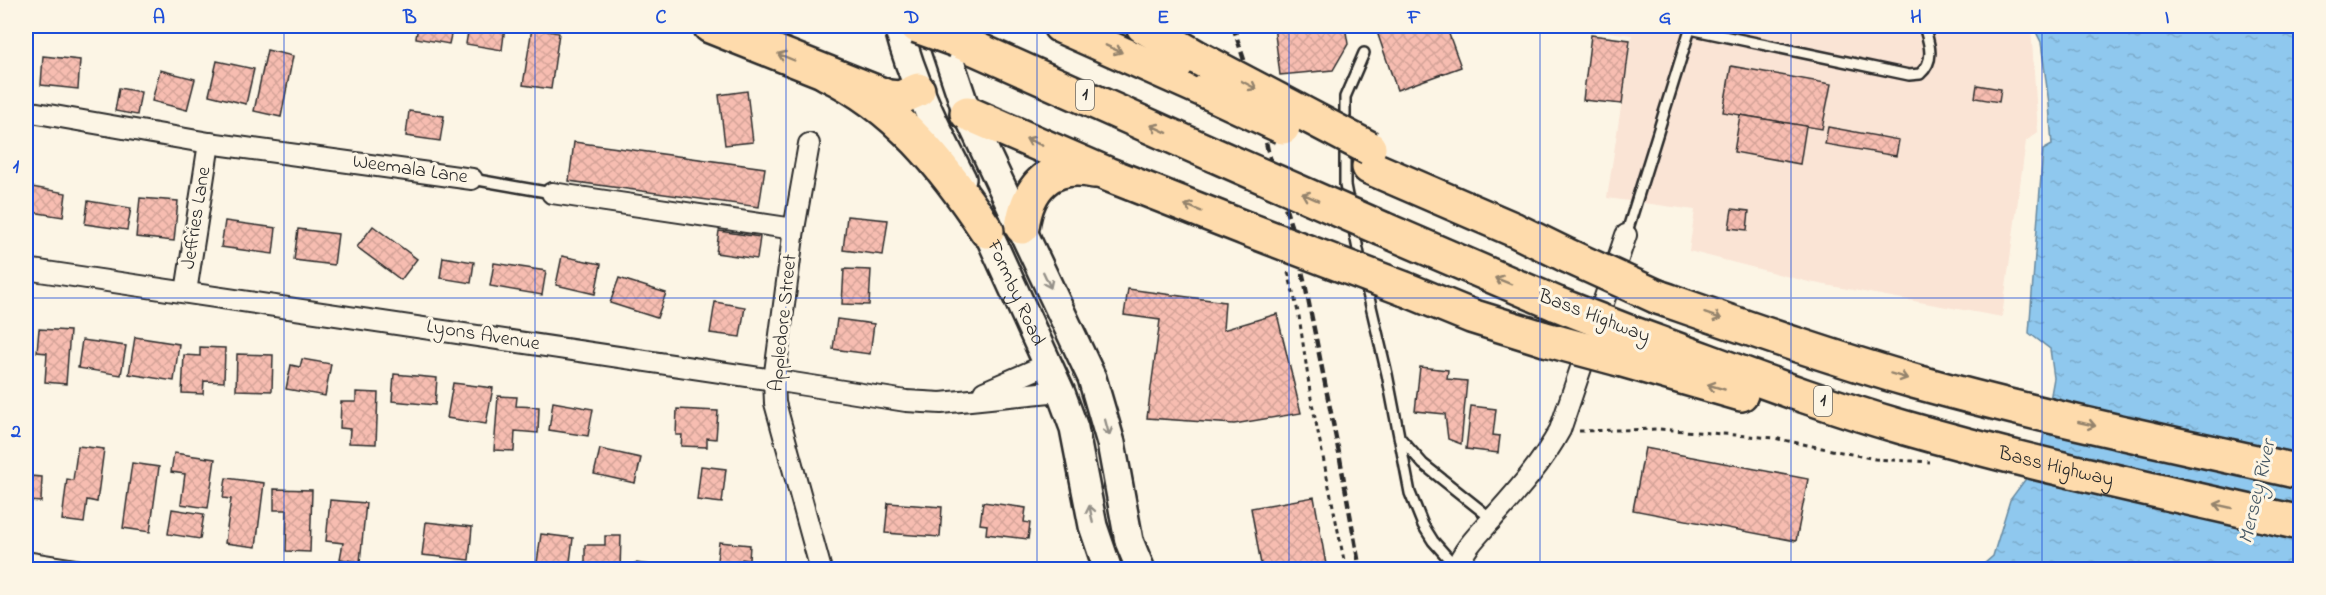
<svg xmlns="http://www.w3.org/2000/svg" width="2326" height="595" viewBox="0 0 2326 595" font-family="'Indie Flower',sans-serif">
<defs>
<pattern id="water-ripples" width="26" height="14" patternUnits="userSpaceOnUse" patternTransform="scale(1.5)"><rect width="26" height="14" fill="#8fc8ee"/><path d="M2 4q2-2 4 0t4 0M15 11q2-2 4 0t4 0" fill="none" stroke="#7caccc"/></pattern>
<pattern id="building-cross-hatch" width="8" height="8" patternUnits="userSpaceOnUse" patternTransform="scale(1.5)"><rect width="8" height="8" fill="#f7bdb1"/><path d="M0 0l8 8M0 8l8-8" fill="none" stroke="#d4a398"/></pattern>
</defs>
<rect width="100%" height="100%" fill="#fcf5e5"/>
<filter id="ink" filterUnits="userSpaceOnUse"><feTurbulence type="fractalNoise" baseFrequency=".0167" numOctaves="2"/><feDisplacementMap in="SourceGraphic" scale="12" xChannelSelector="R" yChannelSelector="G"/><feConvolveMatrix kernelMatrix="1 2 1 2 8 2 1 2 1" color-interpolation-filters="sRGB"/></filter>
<g filter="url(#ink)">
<polygon fill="#fae4d5" points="1562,26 2031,26 2038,132 2026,141 2002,317 1809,282 1689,251 1695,210 1607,198 1632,35"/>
<polygon fill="url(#water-ripples)" stroke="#6789a0" stroke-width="1.5" points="2036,26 2300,26 2300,569 1977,570 1993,556 2010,500 2039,461 2054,378 2050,349 2029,333 2043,150 2052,145 2049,104 2041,42 2037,34"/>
<g fill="url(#building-cross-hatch)" stroke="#2b2b2b" stroke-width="1.5">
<polygon points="418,26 453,26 449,44 416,38"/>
<polygon points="469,26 505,26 502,50 466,44"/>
<polygon points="1274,26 1345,26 1348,44 1333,70 1280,75"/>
<polygon points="1375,26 1446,26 1461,67 1397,90"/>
<polygon points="532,28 559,33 551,89 523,85"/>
<polygon points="1591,35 1630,40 1622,104 1583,100"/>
<polygon points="267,50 293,56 281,117 254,111"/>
<polygon points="43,56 80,60 78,89 41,85"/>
<polygon points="217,61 254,69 246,104 209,95"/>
<polygon points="1731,66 1831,84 1822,129 1723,112"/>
<polygon points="160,70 195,79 187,110 152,101"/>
<polygon points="1977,85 2001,89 1999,102 1975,98"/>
<polygon points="119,88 141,92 137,115 115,111"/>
<polygon points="747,91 753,142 725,145 719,95"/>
<polygon points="409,111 444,116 440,141 406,136"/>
<polygon points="1740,115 1806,126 1800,164 1734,152"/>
<polygon points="1828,127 1899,140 1896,156 1825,144"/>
<polygon points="574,142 765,168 759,207 569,181"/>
<polygon points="26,186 66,193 63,217 26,211"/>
<polygon points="140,198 178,201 174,241 136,237"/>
<polygon points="88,201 131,208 127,230 85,224"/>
<polygon points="1732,209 1749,211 1747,230 1729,228"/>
<polygon points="847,216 888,220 883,255 843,250"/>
<polygon points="225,221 276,228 273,254 221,247"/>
<polygon points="373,226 417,259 401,280 357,247"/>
<polygon points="298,229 338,234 334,265 294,260"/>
<polygon points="719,231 760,237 757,259 716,253"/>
<polygon points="562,256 601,264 595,294 556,285"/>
<polygon points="443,257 474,262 471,283 440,278"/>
<polygon points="494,263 546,271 542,295 490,286"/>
<polygon points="844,269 871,270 869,305 842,304"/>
<polygon points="619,278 666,293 657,318 610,303"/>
<polygon points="1128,289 1225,302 1223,330 1277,314 1301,413 1234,424 1147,418 1160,320 1124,315"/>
<polygon points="715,302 745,307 740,337 710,333"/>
<polygon points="837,319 874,324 870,354 833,349"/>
<polygon points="39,329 70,331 66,384 45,382 47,353 37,352"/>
<polygon points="135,337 179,344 174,381 129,374"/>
<polygon points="82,340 126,346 121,375 78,368"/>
<polygon points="200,347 225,348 224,382 204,381 203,394 182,393 184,355 200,356"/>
<polygon points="237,354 273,355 272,391 236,390"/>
<polygon points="302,359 331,364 325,396 286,389 291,365 300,367"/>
<polygon points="1420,367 1448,370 1447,379 1467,381 1461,444 1448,439 1445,414 1415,411"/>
<polygon points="394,374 437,378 435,405 392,401"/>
<polygon points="453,383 493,388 486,424 447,418"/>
<polygon points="356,392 378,393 376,444 349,443 350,429 340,428 341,402 356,402"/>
<polygon points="498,396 517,397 516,406 539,407 538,433 515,431 514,451 494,450"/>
<polygon points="553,402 593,409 588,436 549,430"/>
<polygon points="1471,406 1496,409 1493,435 1500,436 1498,453 1466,449"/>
<polygon points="677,409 718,411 716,439 707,438 707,447 681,446 682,435 676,435"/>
<polygon points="78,446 104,449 97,502 87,500 84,523 62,520 67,479 73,480"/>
<polygon points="1645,448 1808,479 1796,541 1633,510"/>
<polygon points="600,449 641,458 635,483 594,474"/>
<polygon points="174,453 215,459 208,508 181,504 185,474 171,472"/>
<polygon points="26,457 32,458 30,476 42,477 41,502 30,501 29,515 26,515"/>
<polygon points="132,463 159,467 150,532 123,528"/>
<polygon points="701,466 726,469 722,503 697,500"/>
<polygon points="226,478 264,483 256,547 225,543 231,499 223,498"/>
<polygon points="274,489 312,490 310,552 286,551 287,510 274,510"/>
<polygon points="1314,497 1327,570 1262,570 1251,508"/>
<polygon points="330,500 366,503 360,562 340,559 343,543 326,541"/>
<polygon points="983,502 1026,508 1024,522 1030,523 1028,539 986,534 987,525 980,524"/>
<polygon points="888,503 942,507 940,537 885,533"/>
<polygon points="172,509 204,514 200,539 168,534"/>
<polygon points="426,522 472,527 469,560 422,555"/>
<polygon points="541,534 573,538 569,570 536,570"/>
<polygon points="605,536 621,536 620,570 585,570 585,545 605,545"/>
<polygon points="719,542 750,545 749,560 742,559 741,570 716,570"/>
<polygon points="635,563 676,568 676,570 634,570"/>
</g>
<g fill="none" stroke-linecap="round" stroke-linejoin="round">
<g stroke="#2b2b2b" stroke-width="14">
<g id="lane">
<path d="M 1690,29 L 1909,75 L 1920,74 C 1936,60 1929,43 1924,26"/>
<polyline points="1345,128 1345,97 1364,53"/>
<polyline points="1345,142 1345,185 1349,206"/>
<polyline points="472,179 552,193"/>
<polyline points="1353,225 1361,264"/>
<polyline points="1626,235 1691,26"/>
<polyline points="1365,281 1387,374 1410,493 1423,525 1433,541 1456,567"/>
<polyline points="1401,439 1423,464 1492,519"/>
</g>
</g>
<g stroke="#2b2b2b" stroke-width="24">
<g id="street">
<polyline points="26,111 209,143 472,179"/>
<polyline points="809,144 794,229 774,380 775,403 821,570"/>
<polyline points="552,193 794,229"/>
<polyline points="26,269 774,380 906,401 941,403 1060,391"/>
<polyline points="186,292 209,143"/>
<polyline points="984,392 1048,364"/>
<polyline points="26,562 76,570"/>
<path d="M 1455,570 C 1464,548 1479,534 1494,517 C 1519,489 1542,463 1560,430 L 1626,235"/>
</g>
</g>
<g stroke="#2b2b2b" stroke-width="32">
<g id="secondary">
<path d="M 898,26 C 912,80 936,129 962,179"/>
<polyline points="938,26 967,113 1092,378 1111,443 1129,541 1141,570"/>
<path id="s1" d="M 979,213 L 1061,393 L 1074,428 L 1093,526 L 1108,570"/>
</g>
</g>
<g stroke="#2b2b2b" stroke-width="38">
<g id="highway">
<polyline points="710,26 888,97 900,98 918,90"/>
<polyline points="1060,26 1206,91"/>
<polyline points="1143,26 1198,58"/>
<polyline points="956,40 1212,154"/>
<path d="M 826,73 C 897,107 944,166 987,231"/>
<polyline points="967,113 1107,174 1247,229"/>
<polyline points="1369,167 1515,230 1566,255"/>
<path d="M 1022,227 C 1028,186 1050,162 1094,171"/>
<polyline points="1383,229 1557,304"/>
<polyline points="1405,289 1471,316 1545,339"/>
<path d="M 1658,297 C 1744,327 1829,357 1917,382 C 2043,417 2172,443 2300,472"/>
<path id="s2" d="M 1631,333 C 1721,365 1811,401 1902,427 C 2034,465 2167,493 2300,523"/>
<polyline points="1619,359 1741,394"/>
</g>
</g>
<g stroke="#2b2b2b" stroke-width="3" stroke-dasharray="4.5 4.5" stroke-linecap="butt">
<polyline points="1288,272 1299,316 1311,398 1346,570"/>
<polyline points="1579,431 1659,429 1774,438 1875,459 1930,462"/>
</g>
<use href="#lane" stroke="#fcf5e5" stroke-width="9"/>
<use href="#street" stroke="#fcf5e5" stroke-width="20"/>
<use href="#secondary" stroke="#fcf5e5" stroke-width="27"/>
<use href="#highway" stroke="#fedbac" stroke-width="33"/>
<polyline stroke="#2b2b2b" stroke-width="4.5" stroke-dasharray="9 4.5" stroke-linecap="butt" points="1233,26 1257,100 1268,151 1291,226 1305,284 1339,453 1360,570"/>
<g stroke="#2b2b2b" stroke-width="38" stroke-linecap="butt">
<g id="highway-bridge">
<polyline points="917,26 956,40"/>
<polyline points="1198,58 1369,148"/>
<polyline points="1206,91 1283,127"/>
<polyline points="1212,154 1383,229"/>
<polyline points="1247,229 1405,289"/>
<polyline points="1566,255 1658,297"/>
<polyline points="1557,304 1631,333"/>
<polyline points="1545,339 1619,359"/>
</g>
</g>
<use href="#highway-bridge" stroke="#fedbac" stroke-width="33"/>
</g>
<defs><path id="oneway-shaft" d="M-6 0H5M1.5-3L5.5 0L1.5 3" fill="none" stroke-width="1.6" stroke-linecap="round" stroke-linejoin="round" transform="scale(1.5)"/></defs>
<g stroke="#94836c">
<use href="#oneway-shaft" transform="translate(1114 49) rotate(24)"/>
<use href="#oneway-shaft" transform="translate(786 57) rotate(-157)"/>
<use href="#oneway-shaft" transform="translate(1249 85) rotate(28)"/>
<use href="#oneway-shaft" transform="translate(1159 129) rotate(-155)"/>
<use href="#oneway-shaft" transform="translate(1034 142) rotate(-156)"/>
<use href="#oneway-shaft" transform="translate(1310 197) rotate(-156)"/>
<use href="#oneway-shaft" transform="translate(1193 208) rotate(-158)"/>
<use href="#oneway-shaft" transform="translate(1503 281) rotate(-158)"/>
<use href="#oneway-shaft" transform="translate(1713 316) rotate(19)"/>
<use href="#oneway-shaft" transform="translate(1899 376) rotate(17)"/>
<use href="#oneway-shaft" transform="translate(1716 387) rotate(-164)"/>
<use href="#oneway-shaft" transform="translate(2087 424) rotate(13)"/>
<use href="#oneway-shaft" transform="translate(2223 506) rotate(-167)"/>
</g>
<g stroke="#949088">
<use href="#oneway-shaft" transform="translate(1047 280) rotate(65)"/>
<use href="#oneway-shaft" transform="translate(1107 427) rotate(75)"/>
<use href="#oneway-shaft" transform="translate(1091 514) rotate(-101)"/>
</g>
</g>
<path fill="none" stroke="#1d4ed8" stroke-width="1.5" stroke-opacity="0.55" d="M 284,26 L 284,570M 535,26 L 535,570M 786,26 L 786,570M 1037,26 L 1037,570M 1289,26 L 1289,570M 1540,26 L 1540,570M 1791,26 L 1791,570M 2042,26 L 2042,570M 26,298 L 2300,298"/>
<g text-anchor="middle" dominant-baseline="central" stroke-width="6" stroke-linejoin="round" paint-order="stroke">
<g fill="#fcf5e5" stroke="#6a6863" stroke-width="1.5">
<rect x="1076" y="80" width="18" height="30" rx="4.5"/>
<rect x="1814" y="386" width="18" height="30" rx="4.5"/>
</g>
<g font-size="18" font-weight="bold" fill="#2b2b2b">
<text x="1085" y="95">1</text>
<text x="1823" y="401">1</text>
</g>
<g font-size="20" fill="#2b2b2b" stroke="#fcf5e5">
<text transform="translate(410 170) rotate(8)">Weemala Lane</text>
<text transform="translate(197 218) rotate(-81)">Jeffries Lane</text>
<text stroke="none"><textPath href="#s1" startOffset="88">Formby Road</textPath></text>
<text transform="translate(1594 317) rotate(21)">Bass Highway</text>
<text transform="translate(784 323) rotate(-84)">Appledore Street</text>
<text transform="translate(483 336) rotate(9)">Lyons Avenue</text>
<text stroke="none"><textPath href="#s2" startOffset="446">Bass Highway</textPath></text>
</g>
<g font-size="21" font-style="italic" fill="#495a66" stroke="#fcf5e5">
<text transform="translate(2258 492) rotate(-77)">Mersey River</text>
</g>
</g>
<rect width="2326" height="595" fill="none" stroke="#fcf5e5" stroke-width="66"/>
<rect x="33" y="33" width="2260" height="529" fill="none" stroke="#1d4ed8" stroke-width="2"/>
<g font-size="20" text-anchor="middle" font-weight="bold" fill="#1d4ed8">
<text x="159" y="23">A</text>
<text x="410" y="23">B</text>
<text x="661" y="23">C</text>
<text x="912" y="23">D</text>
<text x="1163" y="23">E</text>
<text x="1414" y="23">F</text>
<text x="1665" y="23">G</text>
<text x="1916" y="23">H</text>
<text x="2167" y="23">I</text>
<text x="16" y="172">1</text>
<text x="16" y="437">2</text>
</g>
</svg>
